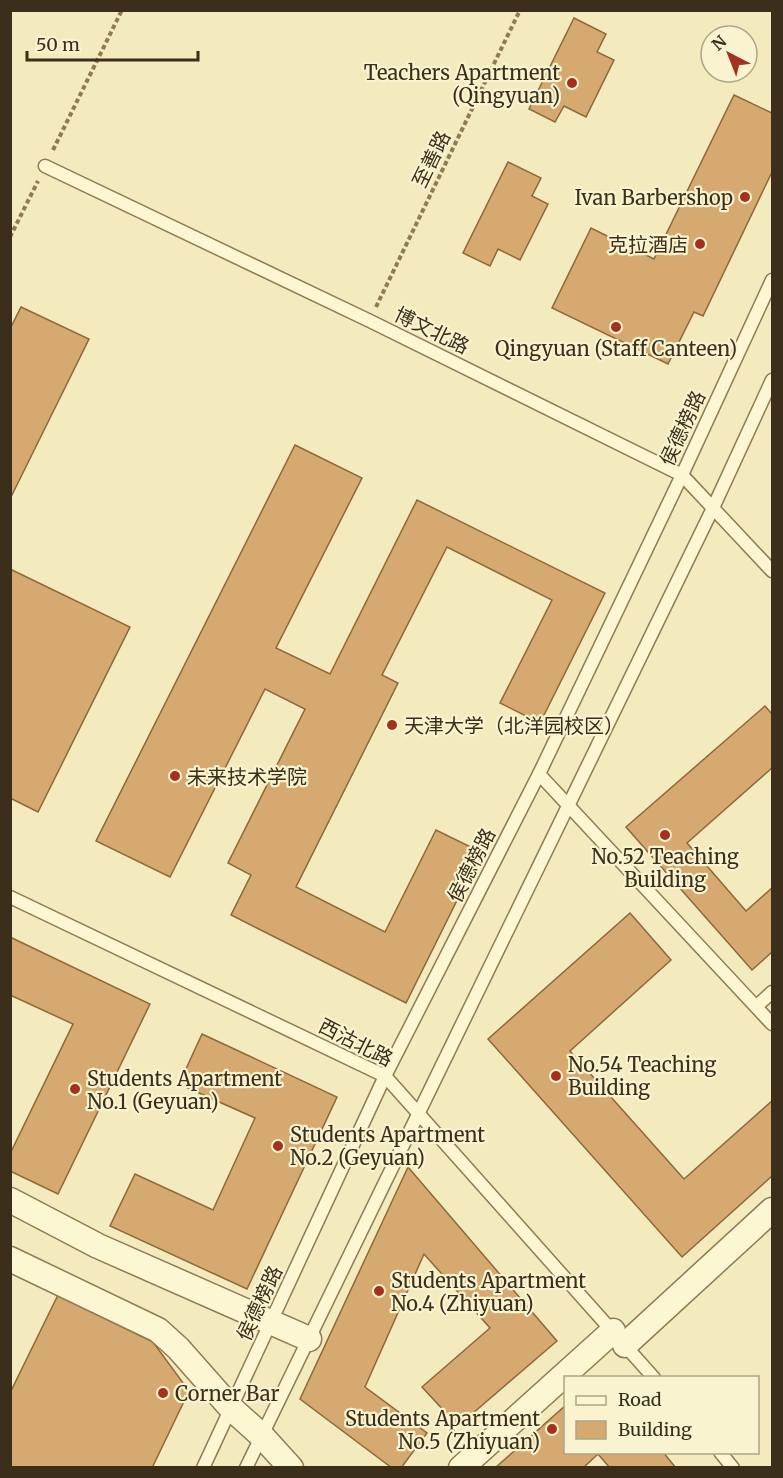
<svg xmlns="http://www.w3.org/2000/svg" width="783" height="1478" viewBox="0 0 783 1478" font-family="Merriweather,'Noto Sans SC',serif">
<rect width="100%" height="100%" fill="#f3ebbe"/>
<g fill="#d6a970" stroke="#906738" stroke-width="1.5">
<polygon points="574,18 606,34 597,52 614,60 586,117 564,106 555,122 529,109"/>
<polygon points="734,95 772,113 772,172 703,316 694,312 668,364 552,308 591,228 654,259"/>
<polygon points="508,162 541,178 532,196 548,204 520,260 498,249 490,266 463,253"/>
<polygon points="21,307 89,339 10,499 10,329"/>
<polygon points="295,445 362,478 276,648 330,674 417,500 605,593 540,723 500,703 552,600 447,547 382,675 398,683 296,887 385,932 436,830 481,852 406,1003 231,915 251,875 228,863 305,709 265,689 170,877 96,841"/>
<polygon points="10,569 130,627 38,812 10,798"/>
<polygon points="765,706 772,714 772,768 687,843 746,911 772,888 772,952 752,970 626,827"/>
<polygon points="630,913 671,960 570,1051 684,1179 772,1101 772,1176 682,1257 488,1039"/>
<polygon points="10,937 150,1004 58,1194 10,1171 10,1154 73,1024 10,995"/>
<polygon points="202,1034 337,1097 247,1289 110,1226 135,1174 213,1210 255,1118 179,1084"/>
<polygon points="408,1167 557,1341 458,1426 422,1387 490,1328 424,1254 365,1387 427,1433 401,1468 392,1468 300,1399"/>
<polygon points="58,1295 153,1342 189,1391 152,1468 10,1468 10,1393"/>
<polygon points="566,1405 566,1452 663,1452 676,1468 610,1468 598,1454 583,1468 495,1468"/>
</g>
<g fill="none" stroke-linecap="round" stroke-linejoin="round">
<g stroke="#8e7b55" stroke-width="15">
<g id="lane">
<polyline points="45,166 370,321 682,475 772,571"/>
<polyline points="539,774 772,1024"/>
<polyline points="10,897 385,1076 654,1378"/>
<polyline points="757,1006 772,992"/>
<polyline points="720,1452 733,1468"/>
<polyline points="203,1468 385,1076 539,774 682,475 772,280"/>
<polyline points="246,1468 713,508 772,380"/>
</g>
</g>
<g stroke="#8e7b55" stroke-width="27">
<g id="street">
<polyline points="10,1200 98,1246 309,1339"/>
<polyline points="10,1259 158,1330 178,1348 231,1408 262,1436 291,1468"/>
<polyline points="625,1345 772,1210"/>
<polyline points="461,1468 613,1331"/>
</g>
</g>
<g stroke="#8e7b55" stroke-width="4" stroke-dasharray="4.5 3" stroke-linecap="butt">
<polyline points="53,150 122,10"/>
<polyline points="10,237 38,181"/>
<polyline points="376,307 520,10"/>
</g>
<use href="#lane" stroke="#fdf6d3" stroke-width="12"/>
<use href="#street" stroke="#fdf6d3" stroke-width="24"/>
</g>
<g fill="#a4301d" stroke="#f9f3cf" stroke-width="2">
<circle cx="572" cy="83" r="6"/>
<circle cx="745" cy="197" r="6"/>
<circle cx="700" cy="244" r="6"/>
<circle cx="616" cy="327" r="6"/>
<circle cx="392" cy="725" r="6"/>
<circle cx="175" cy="776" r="6"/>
<circle cx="665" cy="835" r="6"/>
<circle cx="556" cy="1076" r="6"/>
<circle cx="75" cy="1089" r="6"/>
<circle cx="278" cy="1146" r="6"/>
<circle cx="379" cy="1291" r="6"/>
<circle cx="163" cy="1393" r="6"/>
<circle cx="552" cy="1429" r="6"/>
</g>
<g text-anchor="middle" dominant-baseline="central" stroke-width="4.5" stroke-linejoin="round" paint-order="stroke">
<g font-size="20" fill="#3b2f1b" stroke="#f9f3cf" text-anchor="start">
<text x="560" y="72" text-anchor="end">Teachers Apartment<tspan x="560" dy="23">(Qingyuan)</tspan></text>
<text x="733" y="197" text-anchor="end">Ivan Barbershop</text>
<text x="688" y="244" text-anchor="end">克拉酒店</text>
<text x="616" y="348" text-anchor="middle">Qingyuan (Staff Canteen)</text>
<text x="404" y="725">天津大学（北洋园校区）</text>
<text x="187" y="776">未来技术学院</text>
<text x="665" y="856" text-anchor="middle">No.52 Teaching<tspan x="665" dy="23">Building</tspan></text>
<text x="568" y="1064">No.54 Teaching<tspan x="568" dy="23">Building</tspan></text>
<text x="87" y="1078">Students Apartment<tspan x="87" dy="23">No.1 (Geyuan)</tspan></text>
<text x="290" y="1134">Students Apartment<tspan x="290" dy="23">No.2 (Geyuan)</tspan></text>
<text x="391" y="1280">Students Apartment<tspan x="391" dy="23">No.4 (Zhiyuan)</tspan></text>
<text x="175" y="1393">Corner Bar</text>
<text x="540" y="1418" text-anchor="end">Students Apartment<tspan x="540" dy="23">No.5 (Zhiyuan)</tspan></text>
</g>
<g font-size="20" fill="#3b2f1b" stroke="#f9f3cf">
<text transform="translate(431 159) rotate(-64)">至善路</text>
<text transform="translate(432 330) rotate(26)">博文北路</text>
<text transform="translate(682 428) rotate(-65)">侯德榜路</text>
<text transform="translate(471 865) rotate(-63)">侯德榜路</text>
<text transform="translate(356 1042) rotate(27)">西沽北路</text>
<text transform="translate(259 1303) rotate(-65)">侯德榜路</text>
</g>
</g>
<rect width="783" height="1478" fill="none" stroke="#3b2f1b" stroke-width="24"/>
<rect x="564" y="1376" width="195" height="78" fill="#f9f3cf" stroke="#ada587" stroke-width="1.5"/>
<rect x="576" y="1396" width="30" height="9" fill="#fdf6d3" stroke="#ada587" stroke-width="1.5"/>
<text x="618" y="1406" font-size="18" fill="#3b2f1b">Road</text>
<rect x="576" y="1421" width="30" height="18" fill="#d6a970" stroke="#ada587" stroke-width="1.5"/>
<text x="618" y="1436" font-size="18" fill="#3b2f1b">Building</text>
<g transform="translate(729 54) rotate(318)"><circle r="28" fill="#f9f3cf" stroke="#ada587" stroke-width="1.5"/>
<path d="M0-4.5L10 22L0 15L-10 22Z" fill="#a4301d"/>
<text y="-9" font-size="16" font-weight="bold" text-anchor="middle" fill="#3b2f1b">N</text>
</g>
<path d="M27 51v9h171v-9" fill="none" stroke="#3b2f1b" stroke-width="3"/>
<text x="36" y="51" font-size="18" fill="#3b2f1b" stroke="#f9f3cf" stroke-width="4.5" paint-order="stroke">50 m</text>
</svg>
